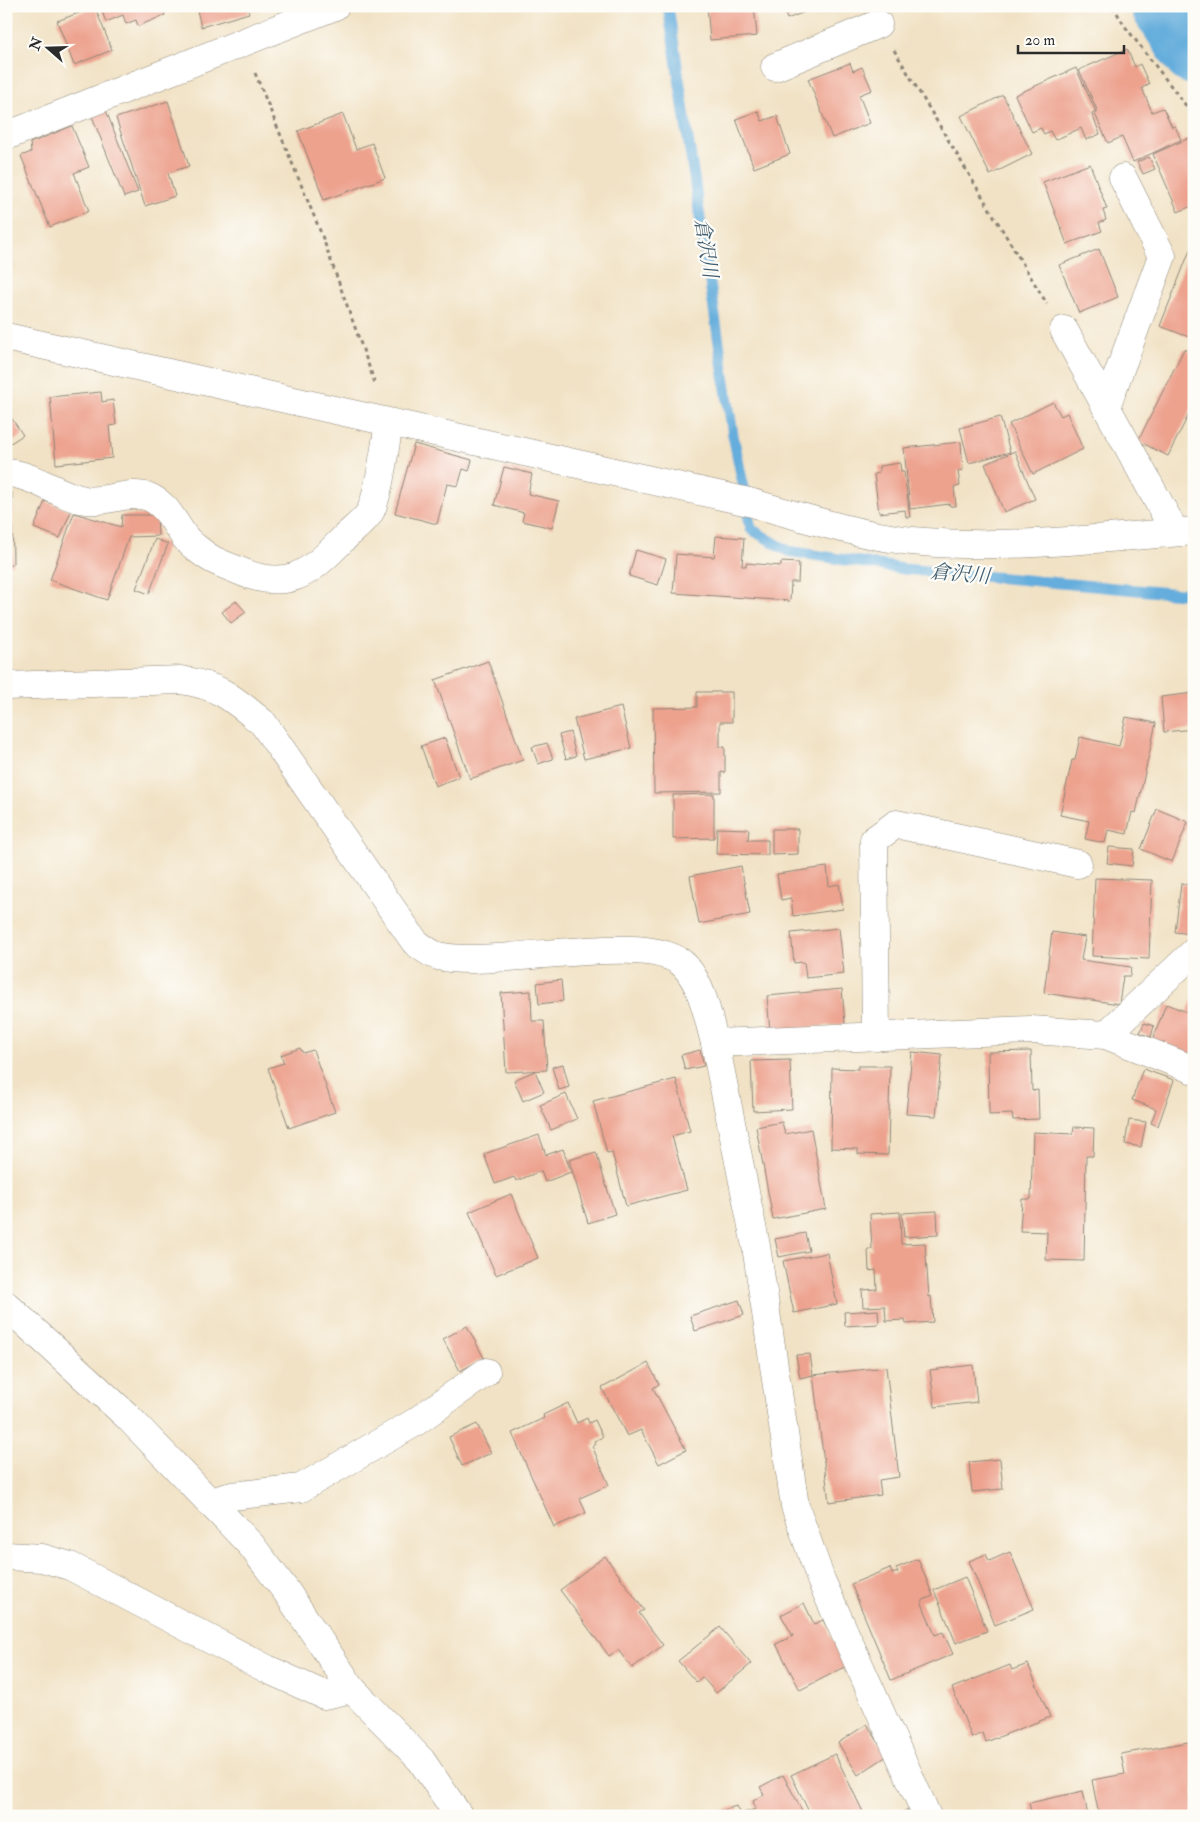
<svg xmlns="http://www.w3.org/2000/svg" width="1200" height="1822" viewBox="0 0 1200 1822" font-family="'IM FELL Double Pica','Noto Serif JP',serif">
<rect width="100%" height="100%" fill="#fdfcf7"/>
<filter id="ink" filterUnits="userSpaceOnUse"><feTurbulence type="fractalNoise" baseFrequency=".02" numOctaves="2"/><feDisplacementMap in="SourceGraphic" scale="10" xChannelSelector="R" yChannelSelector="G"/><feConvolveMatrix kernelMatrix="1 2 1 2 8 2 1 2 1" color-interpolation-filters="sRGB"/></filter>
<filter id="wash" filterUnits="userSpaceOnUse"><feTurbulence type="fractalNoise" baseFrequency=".0096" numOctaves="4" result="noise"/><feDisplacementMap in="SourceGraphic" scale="20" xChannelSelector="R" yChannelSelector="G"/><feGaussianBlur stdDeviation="1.12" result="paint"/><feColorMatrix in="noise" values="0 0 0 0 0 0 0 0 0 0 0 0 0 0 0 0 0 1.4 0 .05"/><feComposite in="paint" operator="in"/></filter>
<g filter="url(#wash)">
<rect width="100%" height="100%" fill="#f1e2c5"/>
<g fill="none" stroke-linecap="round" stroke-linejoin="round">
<g stroke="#65addc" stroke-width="11">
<polyline points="668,6 733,435 744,489"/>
<polyline points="747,510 751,529 788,551 904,569 1181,594 1194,590"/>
</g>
<polyline stroke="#65addc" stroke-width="64" points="1163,6 1194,53"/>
</g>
<g id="blocks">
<g fill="#eda28e">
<polygon points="100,6 162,6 165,15 138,26 136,20 126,24 123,15 106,22"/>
<polygon points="196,6 247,6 249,13 201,27"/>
<polygon points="707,6 754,6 757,36 710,40"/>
<polygon points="782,6 819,6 787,19"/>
<polygon points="95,7 112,50 74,65 57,21"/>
<polygon points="1127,49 1135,67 1140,64 1149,84 1142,88 1152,112 1163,108 1172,127 1175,126 1181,140 1133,162 1122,137 1108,143 1095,114 1098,112 1079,70"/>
<polygon points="850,63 853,71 862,67 872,90 859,95 870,123 832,138 808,79"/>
<polygon points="1076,68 1096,112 1092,114 1100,134 1086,140 1081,128 1055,140 1050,131 1044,134 1041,128 1032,132 1015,95"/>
<polygon points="1003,95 1032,154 990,175 961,116"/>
<polygon points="168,101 189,166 168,173 175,196 145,206 116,118"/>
<polygon points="105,108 138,192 124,197 91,114"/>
<polygon points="758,111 762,121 777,116 790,154 754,168 736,119"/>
<polygon points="343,114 356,149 372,143 385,178 324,200 298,131"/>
<polygon points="72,126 89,167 74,173 89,211 50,227 21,156 31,152 30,143"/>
<polygon points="1194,136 1194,151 1191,152 1194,157 1194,205 1178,212 1153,154"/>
<polygon points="1149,157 1155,169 1143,174 1137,162"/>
<polygon points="1090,164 1107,209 1103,210 1106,220 1099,223 1102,231 1067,244 1043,182"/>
<polygon points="1194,240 1194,339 1160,326"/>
<polygon points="1099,249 1118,297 1079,313 1059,265"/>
<polygon points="1184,349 1194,353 1194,404 1168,456 1138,441"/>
<polygon points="101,392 102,402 113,400 116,425 109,426 112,458 56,464 50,397"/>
<polygon points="1053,402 1061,416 1067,413 1083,449 1033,474 1009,424"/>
<polygon points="10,416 23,435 6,446 6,418"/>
<polygon points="1000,417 1010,452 969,463 960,428"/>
<polygon points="961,442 963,470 958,471 960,486 954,487 956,506 950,506 949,504 910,509 904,448"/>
<polygon points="414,444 472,460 469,471 463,469 458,486 447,484 437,524 395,513"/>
<polygon points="1015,451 1035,499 1004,512 985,464"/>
<polygon points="900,463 901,472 904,472 910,517 906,517 905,510 879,513 874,474 879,473 879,466"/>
<polygon points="504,467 532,474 528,494 559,501 552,528 522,521 524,513 494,505"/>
<polygon points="6,492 12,492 13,565 6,565"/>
<polygon points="45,501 71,511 60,538 34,528"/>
<polygon points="74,513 121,527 122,515 157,515 158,536 129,537 107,600 50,580"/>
<polygon points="716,536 744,538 742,566 746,566 746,563 781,566 781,562 799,563 798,582 791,582 790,601 673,593 676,554 714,557"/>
<polygon points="155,539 168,544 149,594 136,589"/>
<polygon points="636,550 666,559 658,585 629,576"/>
<polygon points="236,601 246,612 231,623 222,612"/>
<polygon points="488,661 523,760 470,779 435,680"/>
<polygon points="697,692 732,692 732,722 720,722 720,747 725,747 725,773 721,772 721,792 654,793 653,708 697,707"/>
<polygon points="1194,693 1194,729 1164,732 1161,697"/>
<polygon points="621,707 631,748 584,759 574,719"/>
<polygon points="1126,717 1156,723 1136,813 1132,812 1127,834 1108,830 1105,843 1085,839 1089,821 1060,815 1072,760 1075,760 1080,737 1119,746"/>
<polygon points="570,732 576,756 566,759 559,735"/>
<polygon points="445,738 459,777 435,786 421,746"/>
<polygon points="547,743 553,759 538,764 532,747"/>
<polygon points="714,794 714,838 673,839 673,795"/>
<polygon points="1157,809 1188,822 1172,862 1141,849"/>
<polygon points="717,828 749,829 748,840 768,840 768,855 716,854"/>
<polygon points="772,829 798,829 798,854 772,855"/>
<polygon points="1109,847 1134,849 1132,866 1107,863"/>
<polygon points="741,866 750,914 699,924 690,876"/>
<polygon points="827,867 829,886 839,884 843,909 793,916 791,898 781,900 777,874"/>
<polygon points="1095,878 1152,880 1149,959 1092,956"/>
<polygon points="1181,884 1194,885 1194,931 1191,934 1175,932"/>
<polygon points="839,928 844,974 806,978 804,962 794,963 791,933"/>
<polygon points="1052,932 1085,937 1081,960 1131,967 1130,976 1123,976 1119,1004 1044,993"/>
<polygon points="561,980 563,1001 539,1004 537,983"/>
<polygon points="842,989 845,1024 770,1032 767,996"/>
<polygon points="531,991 532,1021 544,1021 547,1070 506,1072 501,993"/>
<polygon points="1194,996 1194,1055 1153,1039 1166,1004 1187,1012"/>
<polygon points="1144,1023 1154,1026 1151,1037 1140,1033"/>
<polygon points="300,1048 303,1053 313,1050 335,1112 289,1128 268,1068 284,1063 281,1055"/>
<polygon points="700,1050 704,1066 685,1070 681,1055"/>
<polygon points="1031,1051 1032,1091 1038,1090 1039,1119 1013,1120 1012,1114 989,1115 988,1052"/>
<polygon points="912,1052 942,1055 936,1116 906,1114"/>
<polygon points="790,1060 792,1109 753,1111 751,1061"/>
<polygon points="563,1064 569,1087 559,1090 552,1067"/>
<polygon points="858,1066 890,1066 888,1155 858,1154 858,1149 831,1148 832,1068 858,1069"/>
<polygon points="1143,1069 1174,1080 1158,1126 1151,1123 1156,1109 1132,1100"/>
<polygon points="535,1071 544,1092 523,1101 514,1080"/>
<polygon points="676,1079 690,1131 672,1136 687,1190 626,1206 612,1152 607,1153 593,1101"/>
<polygon points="566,1094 577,1119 551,1130 540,1105"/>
<polygon points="1129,1120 1146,1122 1141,1147 1125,1144"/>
<polygon points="782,1122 785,1134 811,1129 826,1209 773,1219 756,1127"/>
<polygon points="1074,1127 1094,1128 1093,1156 1086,1156 1084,1261 1046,1260 1047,1232 1020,1231 1022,1199 1031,1199 1033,1132 1073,1134"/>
<polygon points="539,1135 546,1155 563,1149 571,1172 545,1182 541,1171 516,1181 514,1177 495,1184 484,1154"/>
<polygon points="596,1152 615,1214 588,1223 569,1160"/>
<polygon points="511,1194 538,1258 496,1275 469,1212"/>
<polygon points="937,1211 938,1235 904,1237 902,1213"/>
<polygon points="900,1212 901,1244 925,1243 929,1297 931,1296 933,1322 906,1324 905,1320 886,1321 885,1306 863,1307 862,1290 877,1289 876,1270 869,1271 868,1249 872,1249 870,1214"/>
<polygon points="805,1233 809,1251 779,1257 775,1239"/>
<polygon points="827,1253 837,1304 794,1313 783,1261"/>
<polygon points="739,1300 744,1315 695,1331 690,1316"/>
<polygon points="878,1310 879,1324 845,1326 844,1312"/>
<polygon points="467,1326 484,1358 460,1371 443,1339"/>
<polygon points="810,1354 813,1375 800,1378 796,1355"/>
<polygon points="648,1363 659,1384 653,1388 686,1450 659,1464 641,1430 627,1436 602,1388"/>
<polygon points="973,1365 977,1402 935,1407 930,1370"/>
<polygon points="886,1367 899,1477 879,1480 881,1495 829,1502 813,1375"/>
<polygon points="568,1403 577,1423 587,1418 589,1423 595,1420 603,1437 594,1441 596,1444 592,1446 609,1485 580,1498 586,1513 554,1527 512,1433 544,1418 543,1415"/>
<polygon points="477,1424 491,1453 462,1466 449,1437"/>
<polygon points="1000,1459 1003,1489 972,1492 969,1462"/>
<polygon points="1010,1552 1034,1609 995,1625 969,1561 986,1554 989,1561"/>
<polygon points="605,1556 644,1610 639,1613 663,1645 632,1668 618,1650 609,1656 560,1590"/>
<polygon points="918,1559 933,1596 921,1601 935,1635 943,1632 953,1654 891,1680 851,1584 890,1568 892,1574 898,1572 896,1568"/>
<polygon points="965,1577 987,1631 956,1643 934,1590"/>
<polygon points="804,1603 814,1624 823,1620 847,1666 800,1690 776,1644 793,1636 781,1615"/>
<polygon points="720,1627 751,1664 716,1693 702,1677 696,1682 678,1661"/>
<polygon points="1028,1664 1050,1717 986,1742 983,1733 972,1738 952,1688 1010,1665 1012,1670"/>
<polygon points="867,1724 887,1756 858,1775 838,1743"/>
<polygon points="1194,1741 1194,1816 1099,1816 1092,1780 1125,1774 1121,1754"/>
<polygon points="835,1754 864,1814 860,1816 811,1816 791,1775"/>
<polygon points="783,1775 805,1816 707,1816 736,1806 740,1814 756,1809 753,1801 764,1795 760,1787"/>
<polygon points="1083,1791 1088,1816 1032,1816 1029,1803"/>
<polygon points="907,1810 910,1816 894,1816"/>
</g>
</g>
</g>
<g filter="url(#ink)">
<use href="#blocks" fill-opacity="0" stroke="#8e8678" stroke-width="1"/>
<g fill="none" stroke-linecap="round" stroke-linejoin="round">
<g stroke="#8e8678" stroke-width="29">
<g id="minor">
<polyline points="775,67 878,24"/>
<polyline points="6,136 335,6"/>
<polyline points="1064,330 1175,532"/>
<path d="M 6,337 L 749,502 C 802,517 857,535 912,541 C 1001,550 1104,538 1194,531"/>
<polyline points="1106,407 1162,256 1123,178"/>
<path d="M 6,473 C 34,474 58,496 85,500 C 106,503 129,490 149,497 C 167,505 173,521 184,536 C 189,543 202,553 210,558 C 218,563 228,566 237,570 C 287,592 308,575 343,539 C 351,531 364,522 370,512 C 379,496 385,445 389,424"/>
<path d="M 6,686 L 181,680 C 221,686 233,699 263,723 L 415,942 C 422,947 430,954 438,956 C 489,970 651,928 685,966 C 703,986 708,1018 715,1043 L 756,1246 L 795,1506 L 821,1580 L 927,1816"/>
<polyline points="1106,1035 1194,1070"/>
<polyline points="876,1037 874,840 896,824 1078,864"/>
<polyline points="715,1043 1031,1030 1106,1035 1194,952"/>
<polyline points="6,1305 127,1416 251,1545 286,1591 352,1689 421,1760 459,1816"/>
<polyline points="210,1502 232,1496 301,1488 414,1423 486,1372"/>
<polyline points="6,1556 42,1558 70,1566 267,1669 324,1695 352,1689"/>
</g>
</g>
<g stroke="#8e8678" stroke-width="3" stroke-dasharray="4 4" stroke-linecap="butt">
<polyline points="1113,6 1124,25 1194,116"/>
<polyline points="894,50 1047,304"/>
<polyline points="255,73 321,233 376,386"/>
</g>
<use href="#minor" stroke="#fff" stroke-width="28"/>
</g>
</g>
<g text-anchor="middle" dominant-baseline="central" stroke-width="4.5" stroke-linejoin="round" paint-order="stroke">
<g font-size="20" font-style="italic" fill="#425f72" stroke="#fdfcf7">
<text transform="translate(706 248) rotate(81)">倉沢川</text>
<text transform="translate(960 574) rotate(5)">倉沢川</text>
</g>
</g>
<rect width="1200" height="1822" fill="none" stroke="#fdfcf7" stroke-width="25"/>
<g transform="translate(48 48) rotate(290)" stroke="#fdfcf7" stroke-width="4" paint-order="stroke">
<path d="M0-4L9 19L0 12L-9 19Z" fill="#2b2b2b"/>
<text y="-8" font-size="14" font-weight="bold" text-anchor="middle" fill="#2b2b2b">N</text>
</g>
<path d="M1018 45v8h106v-8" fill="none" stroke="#2b2b2b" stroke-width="2.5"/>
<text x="1025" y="45" font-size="15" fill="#2b2b2b" stroke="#fdfcf7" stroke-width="4" paint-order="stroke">20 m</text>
</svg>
